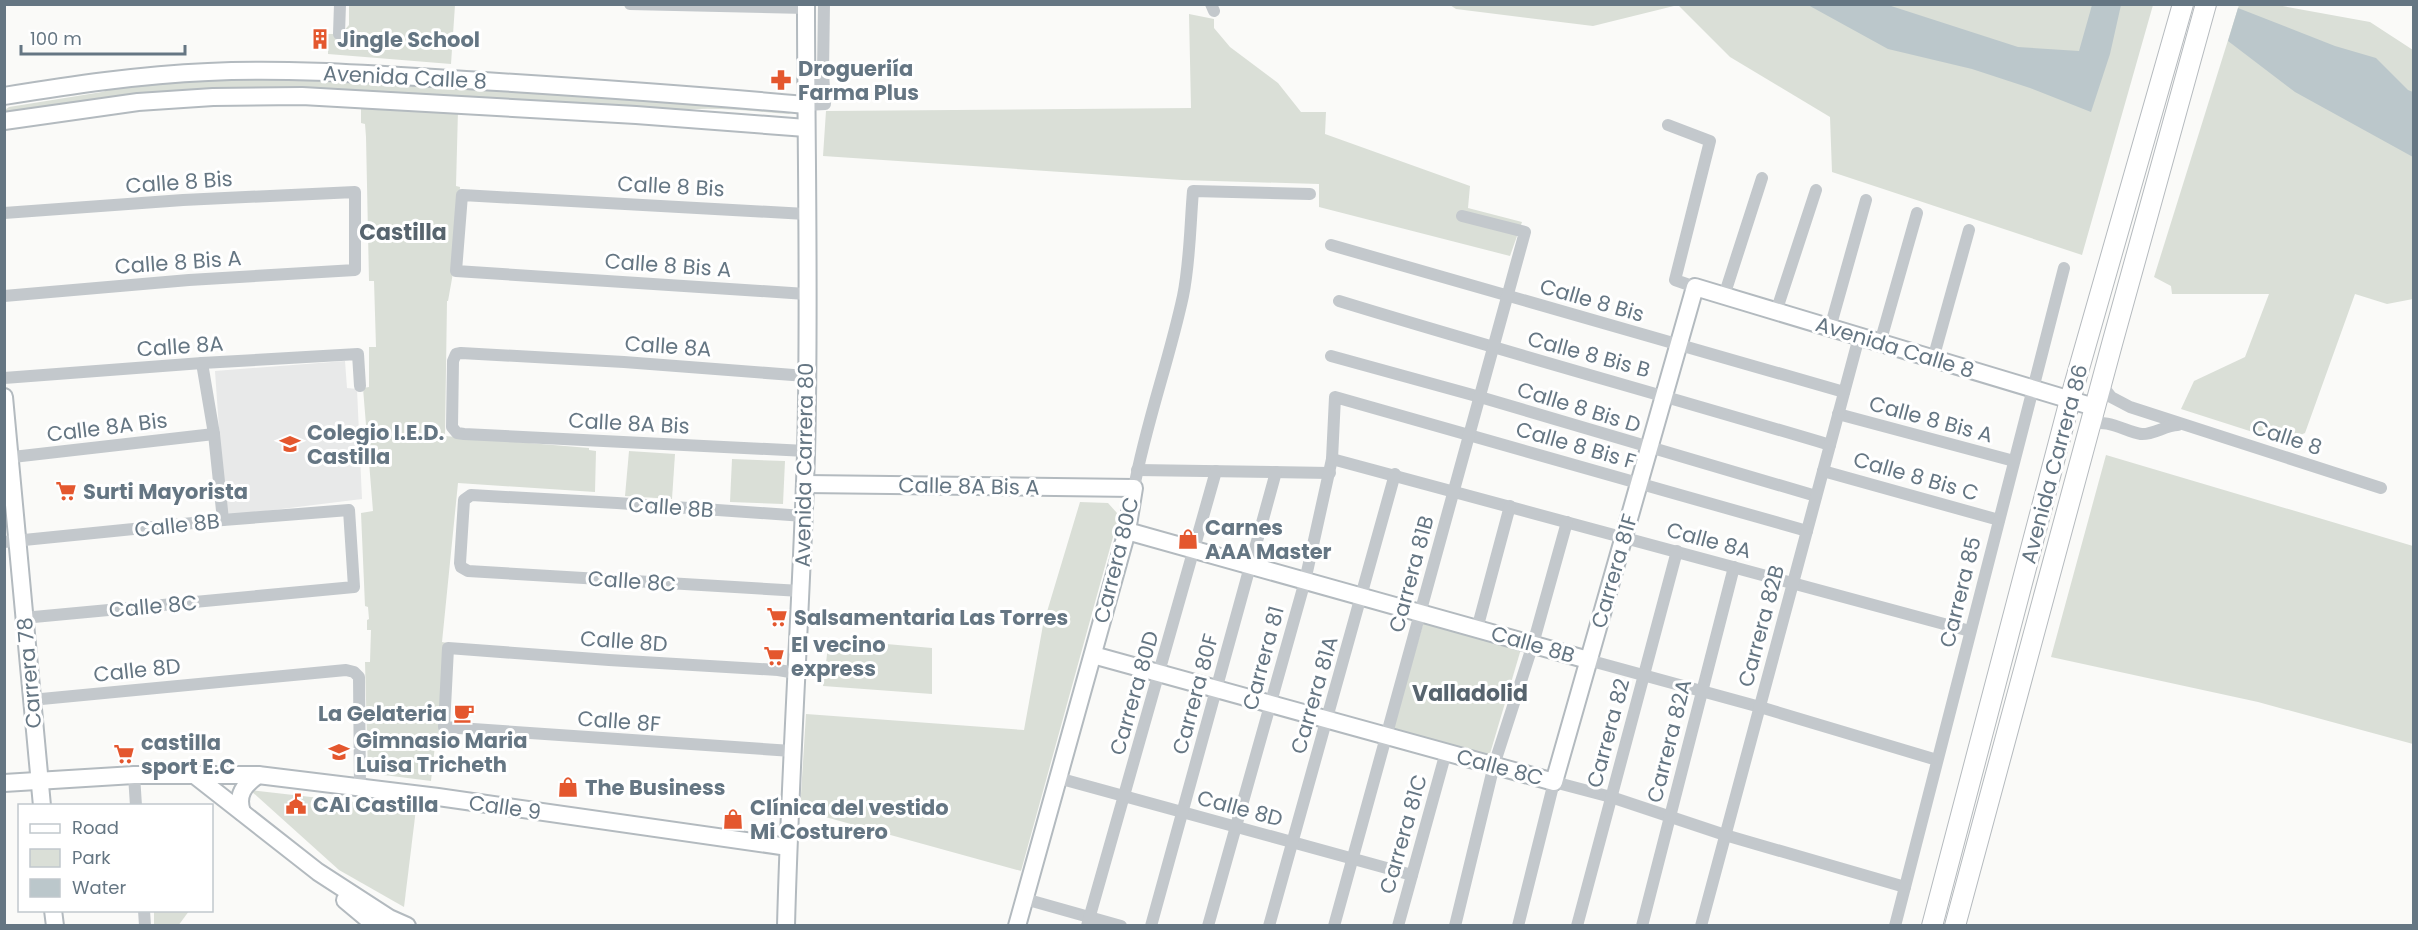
<svg xmlns="http://www.w3.org/2000/svg" width="2418" height="930" viewBox="0 0 2418 930" font-family="Poppins,sans-serif">
<rect width="100%" height="100%" fill="#fafaf8"/>
<polygon fill="#e8e9e9" points="345,361 347,388 357,389 362,499 225,516 215,371"/>
<g fill="#dadfd7">
<polygon points="349,5 455,5 451,64 328,54 328,34 341,34 349,25"/>
<polygon points="1450,5 2153,5 2082,255 1832,172 1830,117 1730,57 1678,5 1593,26 1456,9"/>
<polygon points="2239,5 2277,5 2370,22 2413,50 2413,299 2387,304 2355,294 2305,433 2284,442 2181,409 2194,381 2245,357 2269,294 2172,294 2171,286 2154,277"/>
<polygon points="1189,14 1214,19 1214,28 1230,47 1278,83 1301,112 1326,112 1325,134 1470,186 1468,208 1522,222 1510,256 1319,207 1319,184 1182,180 823,156 826,111 1191,108"/>
<path d="M 320,77 L 795,111 L 789,114 C 748,111 706,105 666,112 L 334,92 L 5,113 L 5,110 L 9,107 L 102,92 L 127,85 L 203,78 Z"/>
<polygon points="361,104 458,110 456,186 460,187 453,273 448,301 447,301 445,436 589,448 589,450 596,451 595,492 458,483 442,642 448,643 442,737 436,737 431,781 368,773 365,662 370,662 371,630 367,630 367,620 369,619 368,607 365,606 361,513 373,511 363,388 369,387 369,347 376,347 374,281 369,281 366,137 365,124 361,123"/>
<polygon points="629,451 675,454 672,499 625,496"/>
<polygon points="2106,455 2413,546 2413,744 2258,702 2051,657"/>
<polygon points="732,459 785,461 783,504 730,502"/>
<polygon points="1080,502 1108,503 1117,513 1118,519 1021,871 800,810 806,714 1024,730 1043,625"/>
<polygon points="1424,621 1521,649 1489,757 1392,730"/>
<polygon points="829,639 932,648 932,694 823,686"/>
<polygon points="250,790 416,809 404,907 339,870"/>
<polygon points="154,911 154,910 189,911 178,926 154,925"/>
</g>
<g fill="#bbc7cb">
<polygon points="1808,5 1888,5 2018,47 2079,51 2092,5 2121,5 2110,54 2091,112 2030,88 1972,69 1888,49"/>
<polygon points="2238,8 2335,46 2376,58 2408,90 2413,92 2413,157 2295,92 2228,41"/>
</g>
<g fill="none" stroke-linecap="round" stroke-linejoin="round">
<g stroke="#b3babf" stroke-width="20">
<g id="secondary">
<path d="M 4,96 C 72,85 139,75 208,72 C 294,68 380,75 466,80 C 580,87 693,95 806,105"/>
<polyline points="4,121 138,102 213,97 302,96 636,115 806,128"/>
<polyline points="4,397 42,806"/>
<polyline points="805,484 1134,488 1127,531 1017,926"/>
<polyline points="1127,531 1588,660"/>
<polyline points="1093,655 1554,782 1695,287 2094,407"/>
<polyline points="193,774 318,872 389,918 407,926"/>
<polyline points="4,783 134,775 258,775 438,797 788,847"/>
<path d="M 242,812 C 236,795 244,785 258,775"/>
<polyline points="345,900 376,926"/>
<polyline points="53,910 55,926"/>
<path d="M 786,926 C 790,768 801,611 806,454 C 810,304 806,154 806,4"/>
</g>
</g>
<g stroke="#b5babe" stroke-width="22">
<g id="primary">
<polyline points="1932,926 2070,400 2183,4"/>
<polyline points="1955,926 2112,344 2206,4"/>
</g>
</g>
<g stroke="#c3c8cc" stroke-width="12">
<polyline points="630,4 806,8"/>
<polyline points="1211,4 1214,11"/>
<polyline points="339,34 340,4"/>
<polyline points="806,83 818,79 823,73 824,4"/>
<polyline points="806,105 825,104 823,73"/>
<polyline points="1668,125 1710,141 1675,280 1695,287"/>
<polyline points="4,213 183,200 355,192 355,270 189,280 4,296"/>
<polyline points="1331,245 1844,392"/>
<polyline points="806,294 456,271 462,195 806,214"/>
<polyline points="1724,296 1762,178"/>
<path d="M 1339,301 C 1502,351 1666,396 1830,445"/>
<polyline points="1776,312 1816,190"/>
<polyline points="1830,328 1866,200"/>
<polyline points="1880,343 1917,213"/>
<polyline points="1331,356 1480,397 1816,496"/>
<polyline points="1933,359 1969,230"/>
<polyline points="202,363 214,434 223,520"/>
<polyline points="4,378 202,363 358,354 360,386"/>
<polyline points="2101,384 2111,397 2130,407 2381,488"/>
<polyline points="1838,414 2014,461"/>
<path d="M 2090,425 C 2106,418 2125,431 2141,434 C 2153,435 2166,425 2178,425"/>
<polyline points="806,451 464,434 457,433 452,427 453,361 456,354 461,353 624,362 806,376"/>
<polyline points="4,458 214,434"/>
<polyline points="1332,459 1970,631"/>
<polyline points="1137,470 1330,473"/>
<polyline points="1823,471 1999,520"/>
<path d="M 1134,488 C 1146,423 1169,361 1183,296 C 1190,262 1190,226 1193,191 L 1310,194"/>
<polyline points="4,542 223,520 349,510 354,587 23,618"/>
<polyline points="801,591 468,571 461,567 460,563 464,500 471,495 617,503 804,516"/>
<polyline points="1477,629 1510,506"/>
<polyline points="1588,660 1760,707 1937,760"/>
<polyline points="31,700 346,670 354,672 359,677 360,787"/>
<polyline points="792,751 444,727 448,648 609,660 778,670 796,673"/>
<polyline points="134,775 136,806"/>
<polyline points="1058,778 1412,875"/>
<polyline points="1025,899 1121,926"/>
<polyline points="144,910 145,926"/>
<polyline points="1087,926 1216,471"/>
<polyline points="1151,926 1276,472"/>
<polyline points="1208,926 1305,581 1332,459 1335,397 1807,531"/>
<polyline points="1269,926 1395,474"/>
<polyline points="1334,926 1525,232 1462,216"/>
<polyline points="1398,926 1446,752"/>
<polyline points="1455,926 1494,765 1533,644 1567,522"/>
<polyline points="1518,926 1554,782 1611,797 1725,835 1905,887"/>
<polyline points="1577,926 1677,551"/>
<polyline points="1642,926 1734,567"/>
<polyline points="1701,926 1859,337"/>
<polyline points="1895,926 2064,268"/>
</g>
<use href="#secondary" stroke="#fff" stroke-width="16"/>
<use href="#primary" stroke="#fff" stroke-width="20"/>
</g>
<defs>
<g id="building-bare" transform="scale(1.62)"><path d="M-4-6H4V6H1V3H-1V6H-4ZM-2.5-4.3h1.7v1.8h-1.7ZM.8-4.3h1.7v1.8H.8ZM-2.5-1h1.7V.8h-1.7ZM.8-1h1.7V.8H.8Z" fill="#e4572e" stroke="#fff" stroke-width="2.5" paint-order="stroke"/></g>
<g id="pharmacy-bare" transform="scale(1.62)"><path d="M-2-6h4v4h4v4h-4v4h-4v-4h-4v-4h4Z" fill="#e4572e" stroke="#fff" stroke-width="2.5" paint-order="stroke"/></g>
<g id="school-bare" transform="scale(1.62)"><path d="M0-5L7-2L0 1L-7-2ZM-4 1L0 2.5L4 1V4Q0 6-4 4Z" fill="#e4572e" stroke="#fff" stroke-width="2.5" paint-order="stroke"/></g>
<g id="supermarket-bare" transform="scale(1.62)"><path d="M-6-5.5h2.5l.6 2H6L4.5 2H-2.5L-4.4-4H-6ZM-1.5 3.2a1.3 1.3 0 1 0 .1 0ZM3 3.2a1.3 1.3 0 1 0 .1 0Z" fill="#e4572e" stroke="#fff" stroke-width="2.5" paint-order="stroke"/></g>
<g id="shop-bare" transform="scale(1.62)"><path d="M-5-2.5h2.3a2.7 3.5 0 0 1 5.4 0H5L5.5 6h-11ZM-1.5-2.5h3a1.5 2.3 0 0 0-3 0Z" fill="#e4572e" stroke="#fff" stroke-width="2.5" paint-order="stroke"/></g>
<g id="cafe-bare" transform="scale(1.62)"><path d="M-5.5-4.5H6V0H3Q3 3.5 0 3.5H-2.5Q-5.5 3.5-5.5 0ZM3-3.2v2h1.7v-2ZM-6 4.5H4V6H-6Z" fill="#e4572e" stroke="#fff" stroke-width="2.5" paint-order="stroke"/></g>
<g id="civic-bare" transform="scale(1.62)"><path d="M-.6-6.5H3V-4.5H.6V-3L4-1V1h2V6H-6V1h2V-1L-.6-3ZM-1.2 2.5V6h2.4V2.5Z" fill="#e4572e" stroke="#fff" stroke-width="2.5" paint-order="stroke"/></g>
</defs>
<g fill-rule="evenodd">
<use href="#building-bare" x="320" y="39"/>
<use href="#pharmacy-bare" x="781" y="80"/>
<use href="#school-bare" x="290" y="444"/>
<use href="#supermarket-bare" x="66" y="491"/>
<use href="#shop-bare" x="1188" y="539"/>
<use href="#supermarket-bare" x="777" y="617"/>
<use href="#supermarket-bare" x="774" y="656"/>
<use href="#cafe-bare" x="464" y="713"/>
<use href="#school-bare" x="339" y="752"/>
<use href="#supermarket-bare" x="124" y="754"/>
<use href="#shop-bare" x="568" y="787"/>
<use href="#civic-bare" x="296" y="804"/>
<use href="#shop-bare" x="733" y="819"/>
</g>
<g text-anchor="middle" dominant-baseline="central" stroke-width="6" stroke-linejoin="round" paint-order="stroke">
<g font-size="21" font-weight="bold" fill="#657683" stroke="#fff" text-anchor="start">
<text x="337" y="39">Jingle School</text>
<text x="798" y="68">Drogueriía<tspan x="798" dy="24">Farma Plus</tspan></text>
<text x="307" y="432">Colegio I.E.D.<tspan x="307" dy="24">Castilla</tspan></text>
<text x="83" y="491">Surti Mayorista</text>
<text x="1205" y="527">Carnes<tspan x="1205" dy="24">AAA Master</tspan></text>
<text x="794" y="617">Salsamentaria Las Torres</text>
<text x="791" y="644">El vecino<tspan x="791" dy="24">express</tspan></text>
<text x="447" y="713" text-anchor="end">La Gelateria</text>
<text x="356" y="740">Gimnasio Maria<tspan x="356" dy="24">Luisa Tricheth</tspan></text>
<text x="141" y="742">castilla<tspan x="141" dy="24">sport E.C</tspan></text>
<text x="585" y="787">The Business</text>
<text x="313" y="804">CAI Castilla</text>
<text x="750" y="807">Clínica del vestido<tspan x="750" dy="24">Mi Costurero</tspan></text>
</g>
<g font-size="21" fill="#657683" stroke="#fff">
<text transform="translate(405 77) rotate(3)">Avenida Calle 8</text>
<text transform="translate(179 182) rotate(-4)">Calle 8 Bis</text>
<text transform="translate(671 186) rotate(3)">Calle 8 Bis</text>
<text transform="translate(178 262) rotate(-4)">Calle 8 Bis A</text>
<text transform="translate(668 265) rotate(4)">Calle 8 Bis A</text>
<text transform="translate(1592 300) rotate(16)">Calle 8 Bis</text>
<text transform="translate(180 346) rotate(-4)">Calle 8A</text>
<text transform="translate(668 346) rotate(4)">Calle 8A</text>
<text transform="translate(1895 347) rotate(17)">Avenida Calle 8</text>
<text transform="translate(1589 354) rotate(15)">Calle 8 Bis B</text>
<text transform="translate(1579 407) rotate(17)">Calle 8 Bis D</text>
<text transform="translate(1931 419) rotate(15)">Calle 8 Bis A</text>
<text transform="translate(629 423) rotate(3)">Calle 8A Bis</text>
<text transform="translate(107 427) rotate(-7)">Calle 8A Bis</text>
<text transform="translate(2287 437) rotate(18)">Calle 8</text>
<text transform="translate(1576 445) rotate(16)">Calle 8 Bis F</text>
<text transform="translate(2054 464) rotate(-75)">Avenida Carrera 86</text>
<text transform="translate(804 465) rotate(-89)">Avenida Carrera 80</text>
<text transform="translate(1916 476) rotate(16)">Calle 8 Bis C</text>
<text transform="translate(969 486) rotate(1)">Calle 8A Bis A</text>
<text transform="translate(671 507) rotate(4)">Calle 8B</text>
<text transform="translate(177 525) rotate(-6)">Calle 8B</text>
<text transform="translate(1709 540) rotate(15)">Calle 8A</text>
<text transform="translate(1116 560) rotate(-76)">Carrera 80C</text>
<text transform="translate(1614 571) rotate(-74)">Carrera 81F</text>
<text transform="translate(1411 574) rotate(-75)">Carrera 81B</text>
<text transform="translate(632 581) rotate(4)">Calle 8C</text>
<text transform="translate(1960 592) rotate(-76)">Carrera 85</text>
<text transform="translate(153 606) rotate(-5)">Calle 8C</text>
<text transform="translate(1761 626) rotate(-75)">Carrera 82B</text>
<text transform="translate(624 641) rotate(4)">Calle 8D</text>
<text transform="translate(1533 644) rotate(16)">Calle 8B</text>
<text transform="translate(1263 658) rotate(-75)">Carrera 81</text>
<text transform="translate(137 670) rotate(-6)">Calle 8D</text>
<text transform="translate(29 673) rotate(-95)">Carrera 78</text>
<text transform="translate(1134 693) rotate(-74)">Carrera 80D</text>
<text transform="translate(1195 694) rotate(-75)">Carrera 80F</text>
<text transform="translate(1314 695) rotate(-74)">Carrera 81A</text>
<text transform="translate(619 721) rotate(4)">Calle 8F</text>
<text transform="translate(1608 733) rotate(-75)">Carrera 82</text>
<text transform="translate(1669 741) rotate(-76)">Carrera 82A</text>
<text transform="translate(1500 767) rotate(15)">Calle 8C</text>
<text transform="translate(505 807) rotate(8)">Calle 9</text>
<text transform="translate(1240 808) rotate(15)">Calle 8D</text>
<text transform="translate(1403 834) rotate(-74)">Carrera 81C</text>
</g>
<g font-size="22" font-weight="bold" fill="#57646e" stroke="#fff">
<text x="403" y="232">Castilla</text>
<text x="1470" y="693">Valladolid</text>
</g>
</g>
<rect width="2418" height="930" fill="none" stroke="#657683" stroke-width="12"/>
<rect x="18" y="804" width="195" height="108" fill="#ffffff" stroke="#c1c8cd" stroke-width="1.5"/>
<rect x="30" y="824" width="30" height="9" fill="#ffffff" stroke="#c1c8cd" stroke-width="1.5"/>
<text x="72" y="834" font-size="18" fill="#657683">Road</text>
<rect x="30" y="849" width="30" height="18" fill="#dadfd7" stroke="#c1c8cd" stroke-width="1.5"/>
<text x="72" y="864" font-size="18" fill="#657683">Park</text>
<rect x="30" y="879" width="30" height="18" fill="#bbc7cb" stroke="#c1c8cd" stroke-width="1.5"/>
<text x="72" y="894" font-size="18" fill="#657683">Water</text>
<path d="M21 45v9h164v-9" fill="none" stroke="#657683" stroke-width="3"/>
<text x="30" y="45" font-size="18" fill="#657683" stroke="#ffffff" stroke-width="4.5" paint-order="stroke">100 m</text>
</svg>
